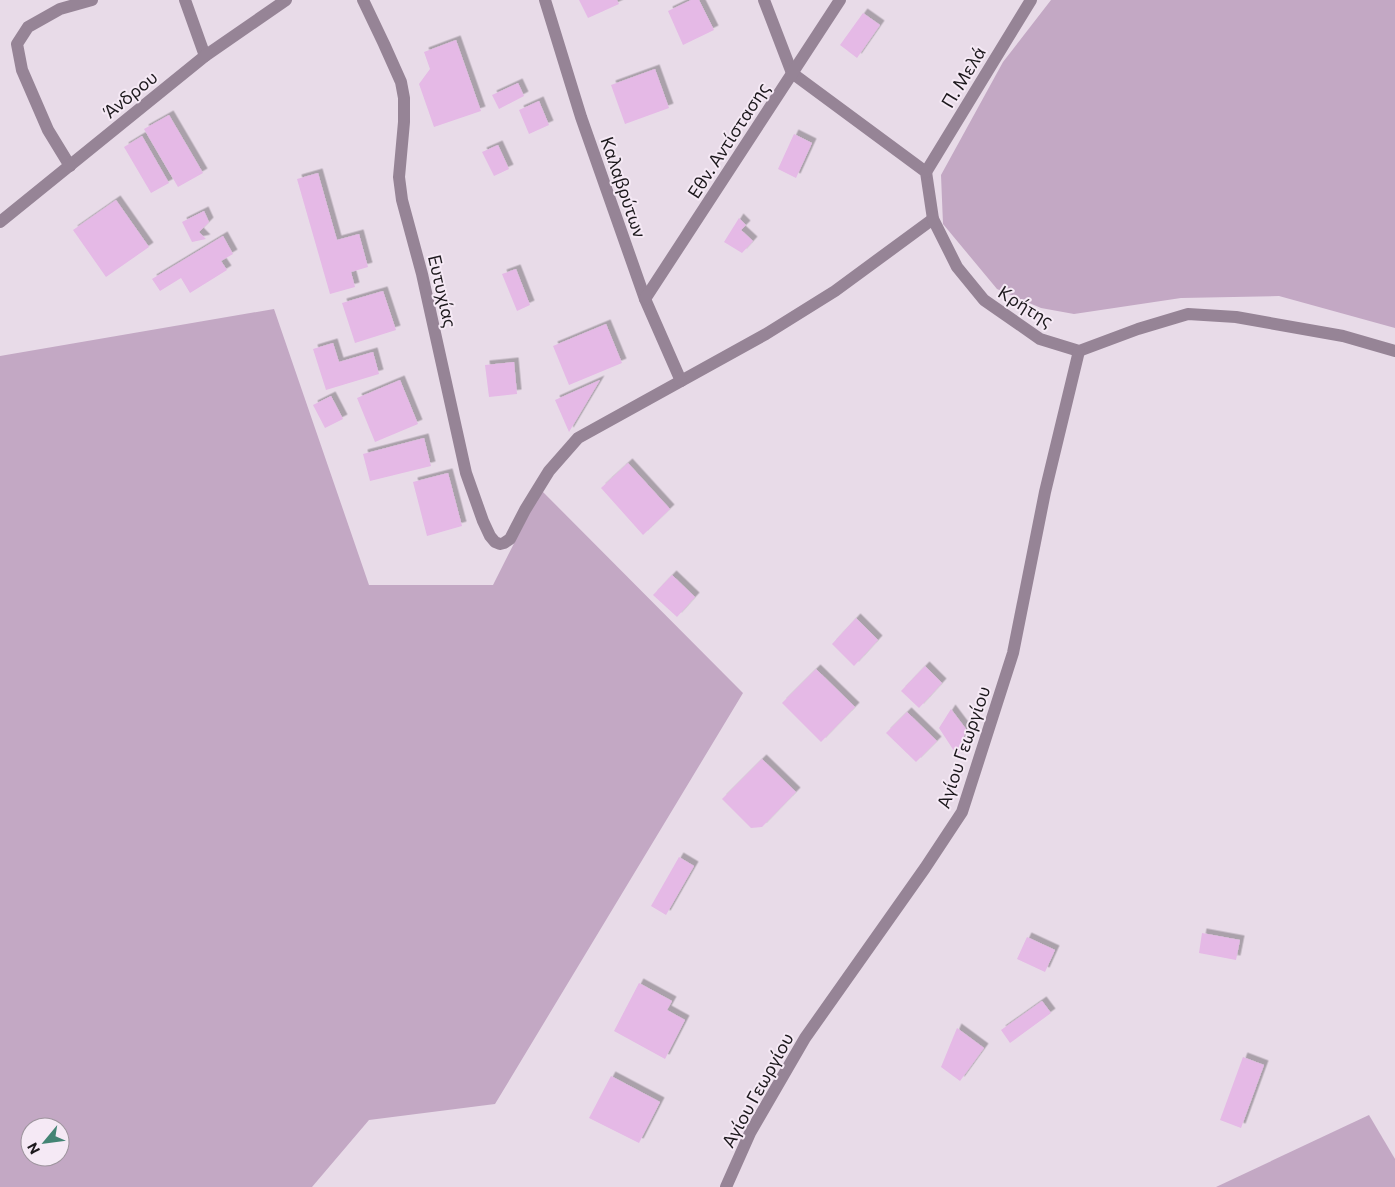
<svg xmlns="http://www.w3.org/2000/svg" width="1395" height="1187" viewBox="0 0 1395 1187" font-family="Commissioner,sans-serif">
<defs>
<filter id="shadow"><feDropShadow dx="4.5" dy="-4.5" stdDeviation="0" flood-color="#0004"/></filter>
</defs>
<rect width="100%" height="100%" fill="#e8dbe8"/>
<g fill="#c3a8c4" fill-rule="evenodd">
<polygon points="1051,0 1395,0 1395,328 1279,296 1181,298 1074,314 1041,308 997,289 943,224 941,175 1003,62"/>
<path d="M 274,309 L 369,585 L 493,585 L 541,490 L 743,693 L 495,1104 L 369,1120 L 312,1187 L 0,1187 L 0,356 ZM 30,1127 L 60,1127 L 60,1157 L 30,1157 Z"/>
<polygon points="1369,1115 1395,1159 1395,1187 1216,1187"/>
</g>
<g fill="#e5b9e6" filter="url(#shadow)">
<polygon points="579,0 617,0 619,4 588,18"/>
<polygon points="691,0 699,0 714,30 683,45 668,11"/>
<polygon points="863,13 880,25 857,58 840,45"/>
<polygon points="456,40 481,111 434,127 419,84 430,69 424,52"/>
<polygon points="655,69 669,108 625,124 611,85"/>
<polygon points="518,83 524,96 499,109 492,95"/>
<polygon points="539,101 549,125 529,134 519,110"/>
<polygon points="169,115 203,173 178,187 144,129"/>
<polygon points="794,134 812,143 796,178 778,169"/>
<polygon points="142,136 169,183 151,193 124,147"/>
<polygon points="498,145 509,169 494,176 482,152"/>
<polygon points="318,173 337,240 359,234 368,267 351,272 355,287 330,294 297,179"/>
<polygon points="116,200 149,247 106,277 73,230"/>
<polygon points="204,211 209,222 199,232 206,239 192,242 182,222"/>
<polygon points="739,218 746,225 741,230 753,241 742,253 724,242"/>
<polygon points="223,236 233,254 221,261 227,270 190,293 181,278 160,291 152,279"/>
<polygon points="516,269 530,305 517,311 502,274"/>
<polygon points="383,291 396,330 355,343 342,303"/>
<polygon points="606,324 622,363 569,385 553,346"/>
<polygon points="333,343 339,362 373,352 379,374 326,390 313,349"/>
<polygon points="514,362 517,394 489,397 485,365"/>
<polygon points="400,380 418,424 375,442 357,398"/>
<polygon points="600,380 569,432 555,400"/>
<polygon points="331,396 343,419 325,428 313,405"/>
<polygon points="424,438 431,466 370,481 363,454"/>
<polygon points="628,463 670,509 643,535 601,488"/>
<polygon points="448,473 462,526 427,536 413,482"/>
<polygon points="672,575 695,597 677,617 653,595"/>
<polygon points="856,618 878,640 854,666 832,644"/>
<polygon points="925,666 942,683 919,708 901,691"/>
<polygon points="816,669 855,707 821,742 782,703"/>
<polygon points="951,709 966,729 958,757 939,728"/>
<polygon points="907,712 937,741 916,762 886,733"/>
<polygon points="762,759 796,792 762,827 751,828 722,799"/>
<polygon points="679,857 694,866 666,915 651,906"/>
<polygon points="1202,933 1240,940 1236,960 1199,953"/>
<polygon points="1027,937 1055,950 1045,972 1017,959"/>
<polygon points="639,983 672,1001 667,1010 685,1020 665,1059 614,1031"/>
<polygon points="1042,1001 1051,1013 1010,1043 1001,1030"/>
<polygon points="957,1028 984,1048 960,1081 941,1067"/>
<polygon points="1243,1057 1264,1065 1241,1128 1220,1120"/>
<polygon points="611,1076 660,1102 639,1143 589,1118"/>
</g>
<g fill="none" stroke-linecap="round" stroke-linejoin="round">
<g stroke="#968496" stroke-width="12">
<polyline points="185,0 205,56"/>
<polyline points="363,0 384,44 401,82 404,98 404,122 399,177 402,200 422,274 466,473 483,521 490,536 495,542 500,544 504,543 510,539 525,510 549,471 578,438 766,334 835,291 933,219"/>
<polyline points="545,0 581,117 645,299 681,381"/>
<polyline points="764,0 792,73 926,172 933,219 957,267 984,300 1040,339 1079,351 1138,329 1188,314 1236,317 1343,336 1395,351"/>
<polyline points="70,166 48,130 22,70 17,44 28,27 60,9 92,0"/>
<polyline points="926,172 1031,0"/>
<polyline points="0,222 205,56 286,0"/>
<polyline points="645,299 840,0"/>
<polyline points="726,1187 750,1133 805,1038 925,868 962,812 1013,653 1045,492 1079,351"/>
</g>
</g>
<g text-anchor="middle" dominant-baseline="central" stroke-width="4" stroke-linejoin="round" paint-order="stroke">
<g font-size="18" fill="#1c181c" stroke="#f5e9f5">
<text transform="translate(963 77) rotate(-59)">Π. Μελά</text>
<text transform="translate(130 94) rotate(-39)">Άνδρου</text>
<text transform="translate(728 140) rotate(-57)">Εθν. Αντίστασης</text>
<text transform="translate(624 187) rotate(71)">Καλαβρύτων</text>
<text transform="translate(443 291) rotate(77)">Ευτυχίας</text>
<text transform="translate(1026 306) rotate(32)">Κρήτης</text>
<text transform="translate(963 747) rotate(-71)">Αγίου Γεωργίου</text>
<text transform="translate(757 1090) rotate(-61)">Αγίου Γεωργίου</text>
</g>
</g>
<g transform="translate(45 1142) rotate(241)"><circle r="24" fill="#f5e9f5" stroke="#9e959e"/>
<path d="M0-4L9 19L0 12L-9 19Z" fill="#438474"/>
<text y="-8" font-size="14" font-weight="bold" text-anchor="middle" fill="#1c181c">N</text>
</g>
</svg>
